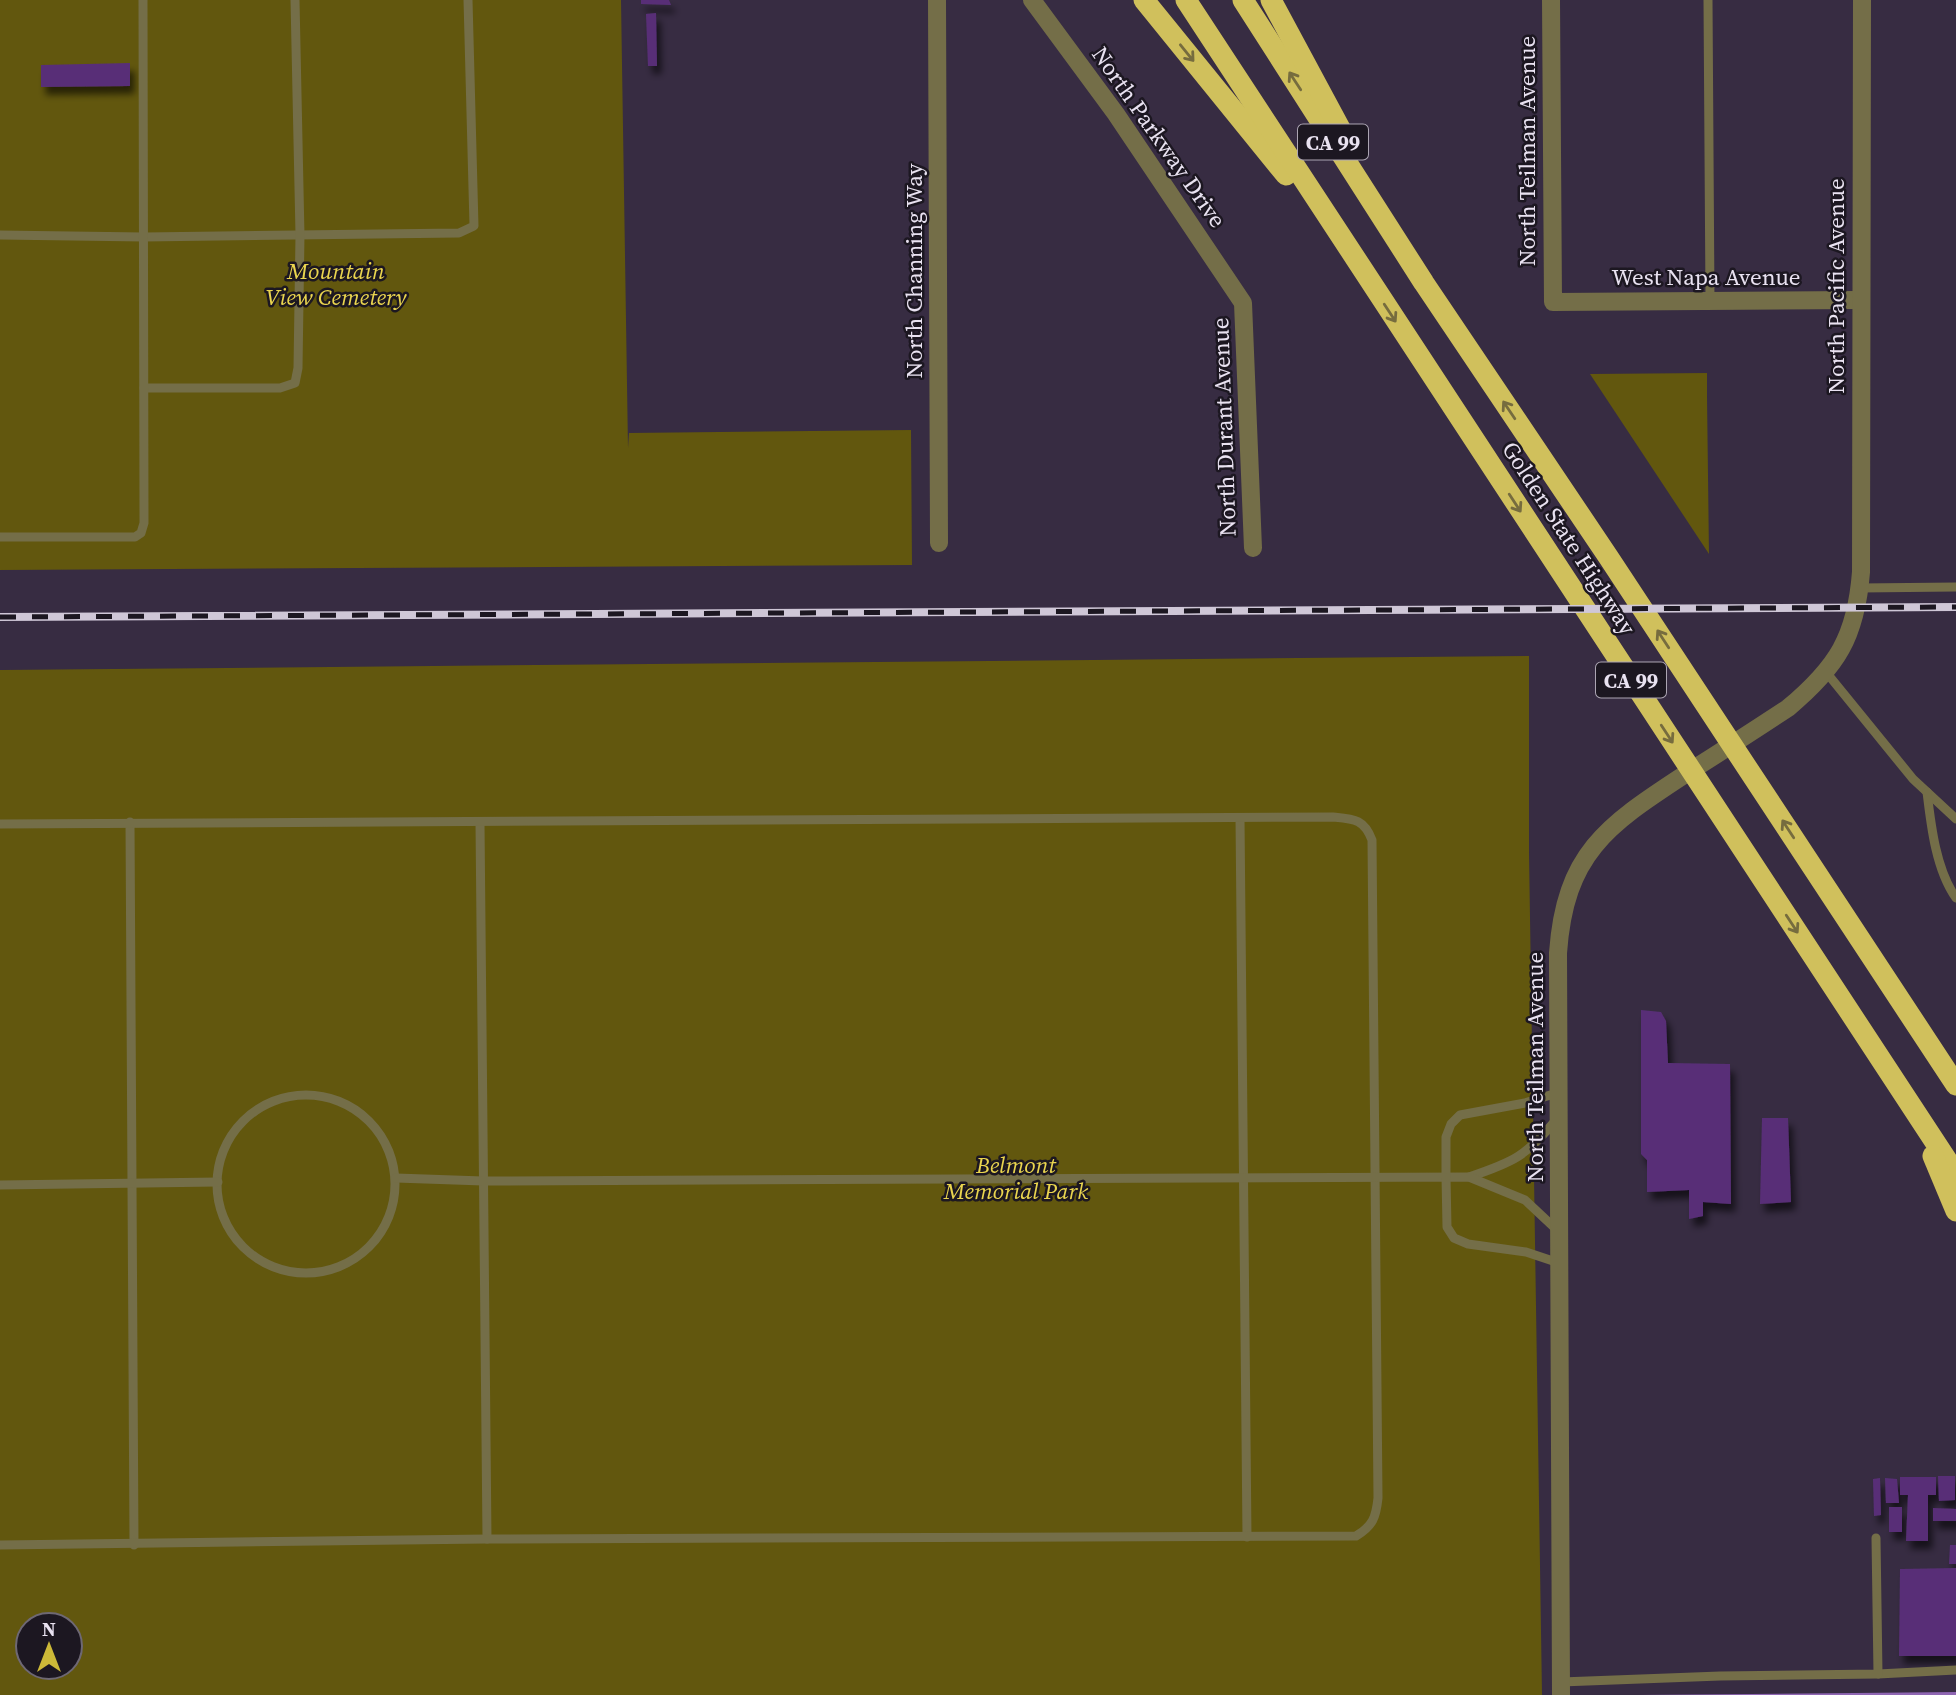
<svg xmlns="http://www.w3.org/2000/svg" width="1956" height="1695" viewBox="0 0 1956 1695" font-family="'Source Serif 4',serif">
<defs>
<filter id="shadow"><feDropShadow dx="4.5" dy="8" stdDeviation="3.5" flood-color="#0009"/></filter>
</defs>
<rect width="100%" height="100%" fill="#372c42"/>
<g fill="#62570e" fill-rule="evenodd">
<polygon points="0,0 621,0 628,448 629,433 911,430 912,565 0,570"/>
<polygon points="1707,373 1707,396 1709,554 1590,374"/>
<path d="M 1529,656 L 1529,852 L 1542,1695 L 0,1695 L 0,670 ZM 28,1625 L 70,1625 L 70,1667 L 28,1667 Z"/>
</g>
<polygon fill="#8f66b3" points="1956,1692 1956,1695 1637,1695"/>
<g fill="#582f77" filter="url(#shadow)">
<polygon points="641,0 669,0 671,5 641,4"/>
<polygon points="656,13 657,66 648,66 646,14"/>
<polygon points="130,63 130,86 41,87 41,65"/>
<polygon points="1641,1010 1661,1012 1666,1021 1668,1063 1730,1064 1731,1204 1703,1202 1703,1216 1689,1219 1689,1190 1647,1192 1647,1160 1641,1154"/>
<polygon points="1762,1118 1788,1118 1791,1202 1760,1204"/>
<polygon points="1938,1476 1955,1476 1955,1500 1939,1501"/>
<polygon points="1900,1477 1936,1477 1936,1495 1928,1495 1928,1541 1906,1541 1908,1495 1900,1495"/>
<polygon points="1880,1478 1881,1515 1874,1516 1873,1479"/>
<polygon points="1885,1478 1897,1479 1899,1503 1886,1503"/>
<rect x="1889" y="1507" width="13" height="25"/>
<polygon points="1933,1508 1956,1509 1956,1521 1933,1521"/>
<polygon points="1950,1545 1956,1545 1956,1564 1949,1564"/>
<polygon points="1956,1568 1956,1656 1899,1656 1900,1569"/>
</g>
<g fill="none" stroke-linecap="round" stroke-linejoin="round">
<g stroke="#746e48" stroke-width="9">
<polyline points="1708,0 1710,301"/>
<polyline points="0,235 144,237 459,233 474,226 468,0"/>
<polyline points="144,388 280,388 295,383 298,368 300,235 295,0"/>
<polyline points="0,537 135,537 141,533 144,523 143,0"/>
<polyline points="1860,588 1956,587"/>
<polyline points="1826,672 1913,779 1956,819"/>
<path d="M 1927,792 C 1931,826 1936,870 1956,898"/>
<polyline points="1240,818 1247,1537"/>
<polyline points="130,822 134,1545"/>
<polyline points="480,823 487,1539"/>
<path d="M 0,824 L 1333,817 C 1354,819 1364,819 1372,840 L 1378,1498 C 1376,1517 1373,1526 1356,1536 L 487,1539 L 0,1545"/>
<circle cx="306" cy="1184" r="89"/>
<path d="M 1469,1177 C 1514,1162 1526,1156 1556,1120"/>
<polyline points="396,1178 483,1181 1469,1177 1525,1200 1557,1230"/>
<polyline points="0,1185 218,1182"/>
<polyline points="1559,1263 1526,1252 1468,1244 1454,1238 1447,1227 1446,1177 1446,1137 1451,1124 1460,1115 1525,1103 1560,1092"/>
<polyline points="1878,1674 1956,1670"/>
<polyline points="1561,1682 1720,1676 1878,1674 1876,1538"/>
</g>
<g stroke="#746e48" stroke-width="18">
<polyline points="937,0 939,543"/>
<polyline points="1032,0 1116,114 1243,303 1253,548"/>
<polyline points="1551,0 1553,302 1860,300"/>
<path d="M 1561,1695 L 1558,953 C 1565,854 1606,826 1684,775 C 1719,753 1753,731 1788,708 C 1837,667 1856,637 1861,572 L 1862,0"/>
</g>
<g stroke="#d0c05c" stroke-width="21">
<polyline points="1144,0 1286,175"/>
<polyline points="1186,0 1956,1174"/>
<polyline points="1243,0 1424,283 1609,558 1956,1085"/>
<polyline points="1271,0 1343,134"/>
<polyline points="1933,1156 1956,1211"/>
</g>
<g stroke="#cfc7d7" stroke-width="8">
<polyline id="rail" points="0,617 1956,607"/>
</g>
<use href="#rail" stroke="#1c1721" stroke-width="5" stroke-dasharray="16" stroke-linecap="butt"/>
</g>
<defs><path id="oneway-shaft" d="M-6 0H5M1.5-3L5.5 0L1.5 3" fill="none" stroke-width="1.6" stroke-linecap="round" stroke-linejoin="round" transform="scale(1.75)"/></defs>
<g stroke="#766c3e">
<use href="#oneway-shaft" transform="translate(1187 53) rotate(51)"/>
<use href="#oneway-shaft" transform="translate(1295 81) rotate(-123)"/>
<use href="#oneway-shaft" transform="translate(1390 313) rotate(57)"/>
<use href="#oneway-shaft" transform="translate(1509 410) rotate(-124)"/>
<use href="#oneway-shaft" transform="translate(1515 503) rotate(57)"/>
<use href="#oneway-shaft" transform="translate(1663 639) rotate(-123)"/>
<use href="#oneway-shaft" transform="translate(1667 734) rotate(57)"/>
<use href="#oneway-shaft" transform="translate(1788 829) rotate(-123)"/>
<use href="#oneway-shaft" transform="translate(1792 924) rotate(57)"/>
</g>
<g text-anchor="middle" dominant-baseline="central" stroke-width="5" stroke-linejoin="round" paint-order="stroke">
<g fill="#1c1721" stroke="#aca5b3" stroke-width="2">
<rect x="1298" y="124.5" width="70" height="35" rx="5"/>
<rect x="1596" y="662.5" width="70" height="35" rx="5"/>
</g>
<g font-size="21" font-weight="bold" fill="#e9e2f1">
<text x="1333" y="142">CA 99</text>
<text x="1631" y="680">CA 99</text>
</g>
<g font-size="23" fill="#e9e2f1" stroke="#1c1721">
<text transform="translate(1159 137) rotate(55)">North Parkway Drive</text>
<text transform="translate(1527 151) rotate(-90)">North Teilman Avenue</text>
<text transform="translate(914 271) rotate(-90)">North Channing Way</text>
<text x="1706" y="277">West Napa Avenue</text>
<text transform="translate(1836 286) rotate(-90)">North Pacific Avenue</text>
<text transform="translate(1224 427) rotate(-92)">North Durant Avenue</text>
<text transform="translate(1569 538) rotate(57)">Golden State Highway</text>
<text transform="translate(1535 1067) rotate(-90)">North Teilman Avenue</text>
</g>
<g font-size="23" font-style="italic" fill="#ead54f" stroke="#1c1721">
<text x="336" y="271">Mountain<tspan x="336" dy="26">View Cemetery</tspan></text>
<text x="1016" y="1165">Belmont<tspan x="1016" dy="26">Memorial Park</tspan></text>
</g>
</g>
<g transform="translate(49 1646)"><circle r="33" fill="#1c1721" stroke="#6e6874" stroke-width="2"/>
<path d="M0-5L12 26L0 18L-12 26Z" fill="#cdb938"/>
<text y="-10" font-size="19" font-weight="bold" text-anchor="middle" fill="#e9e2f1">N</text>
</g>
</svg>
